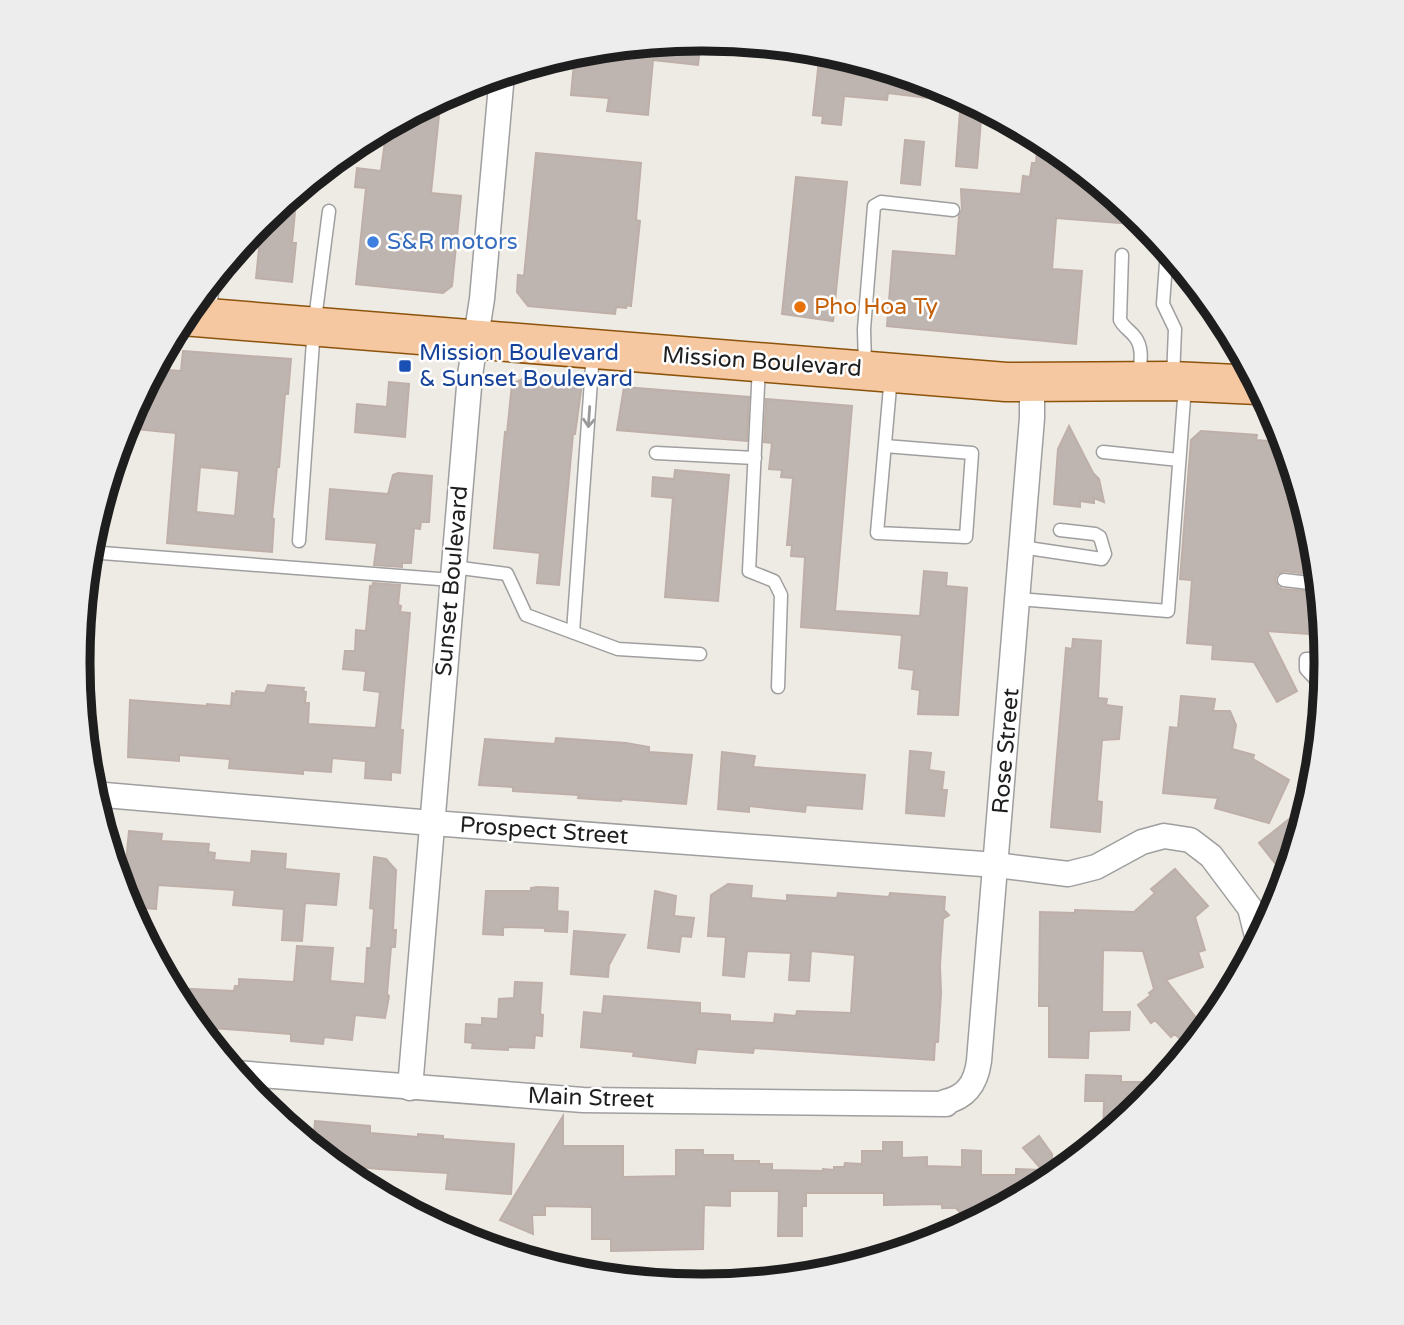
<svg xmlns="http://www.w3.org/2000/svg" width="1404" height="1325" viewBox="0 0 1404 1325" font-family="'Varela Round',sans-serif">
<rect width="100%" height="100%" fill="#eeeae4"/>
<g fill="#beb5b1" stroke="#beafa8" stroke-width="2" fill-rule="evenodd">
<polygon points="701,39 698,65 653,60 648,115 607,111 609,98 571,95 575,52"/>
<polygon points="837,57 851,59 941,86 961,97 960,102 888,93 887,100 844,96 841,125 822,123 823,116 813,115 819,60 837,62"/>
<polygon points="961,97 982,108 977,168 956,166"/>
<polygon points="414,112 439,115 431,193 461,196 452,286 443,293 356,284 366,188 355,187 357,168 381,171 387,127"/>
<polygon points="1038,138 1049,144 1146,225 1056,218 1052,269 1082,271 1076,344 887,326 893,251 956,256 959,216 962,210 961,189 1021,194 1023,176 1030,177 1032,163 1036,163"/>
<polygon points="905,140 924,142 920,185 901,183"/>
<polygon points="536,153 641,163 636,220 640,221 631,306 627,305 626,308 616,307 615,314 528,306 517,292 518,275 524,276"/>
<polygon points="796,177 847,182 833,321 782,314"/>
<polygon points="297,191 292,243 296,243 292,282 256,278 262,220"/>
<path d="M 183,351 L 291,359 L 288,394 L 285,394 L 279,467 L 277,467 L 272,518 L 274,519 L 272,552 L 167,543 L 176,433 L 124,428 L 155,369 L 181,371 ZM 200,467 L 239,471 L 235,516 L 196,512 Z"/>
<polygon points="525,378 582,384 575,434 573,434 559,585 537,583 540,553 494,548 505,432 507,433 512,384"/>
<polygon points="389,382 409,384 405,437 355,432 357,404 387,407"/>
<polygon points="624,387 749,397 747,441 617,430"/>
<polygon points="766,399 852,406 835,611 920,616 924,571 947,573 946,586 967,588 958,715 918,714 920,690 912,689 914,670 899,668 902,635 801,627 805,557 791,556 792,545 787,545 793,478 781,477 782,470 769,469 772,443 764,442"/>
<polygon points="1069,426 1093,473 1099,479 1104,502 1094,498 1094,503 1080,501 1080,507 1054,504 1058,449"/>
<polygon points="1201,431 1257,435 1256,440 1284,442 1314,541 1317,575 1284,571 1277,574 1275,580 1278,587 1282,589 1319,592 1323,635 1267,631 1297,691 1277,702 1254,662 1212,659 1213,645 1187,643 1192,580 1180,579 1191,440"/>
<polygon points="675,470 729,475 718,601 665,597 673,498 652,496 653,477 674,479"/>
<polygon points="398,473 432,476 429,522 421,522 420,529 414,528 411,563 402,563 402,567 374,565 377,543 326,539 330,489 388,494 393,475"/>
<polygon points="373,583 400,585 398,605 401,606 400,612 410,613 400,730 403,730 400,773 391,772 391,780 365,778 366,761 332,758 331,772 303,770 303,774 229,768 230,759 179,755 179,761 128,757 130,700 207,706 207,704 231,706 232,693 236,694 236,691 265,693 268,685 304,688 303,691 306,692 305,703 309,703 308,724 376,728 380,692 364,690 366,671 343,669 345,651 355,651 356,630 366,631 370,586 372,587"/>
<polygon points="1073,639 1101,641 1098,698 1107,699 1106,705 1122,707 1119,739 1102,740 1097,801 1102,802 1100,832 1051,827 1066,648 1072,649"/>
<polygon points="1181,696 1215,699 1213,711 1230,711 1236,725 1232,749 1254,755 1253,759 1289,780 1269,823 1215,808 1218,798 1163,793 1170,727 1178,728"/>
<polygon points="556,738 626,743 649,747 649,752 692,755 686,804 621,799 621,801 578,798 579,795 513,791 513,787 479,785 485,739 555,744"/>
<polygon points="910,751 931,753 929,770 944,772 942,790 947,790 944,816 906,813"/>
<polygon points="722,752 755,756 753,767 865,775 862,809 806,805 805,812 749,806 749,812 718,809"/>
<polygon points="1308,804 1286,875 1286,877 1259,843"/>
<polygon points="129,831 162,834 161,841 209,844 208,852 215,853 214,860 251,863 252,851 286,854 285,869 339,874 336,905 305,903 302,941 282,940 284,909 233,905 235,890 158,885 156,909 128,907 117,873 125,874"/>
<polygon points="374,857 386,859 396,870 393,930 396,930 395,947 391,947 387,994 389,996 385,1018 355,1015 352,1040 324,1037 323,1044 291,1041 291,1034 198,1027 183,1009 172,988 234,991 235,986 239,986 239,979 294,982 297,946 333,948 330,981 365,984 367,948 371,948 374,909 370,908"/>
<polygon points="1175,869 1208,906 1195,917 1205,950 1198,952 1203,967 1166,980 1205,1029 1190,1046 1174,1034 1171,1037 1155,1020 1151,1023 1138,1005 1151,995 1149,993 1154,989 1143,951 1103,950 1102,1012 1130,1012 1129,1030 1089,1031 1088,1058 1049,1057 1049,1006 1039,1006 1040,912 1075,913 1075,910 1134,912 1155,893 1151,889"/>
<polygon points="728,884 752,886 751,898 787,901 787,895 837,898 838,893 889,897 890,893 945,897 944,910 949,915 943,919 940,965 941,993 938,1042 935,1042 934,1060 754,1048 753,1053 697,1049 695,1063 633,1056 634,1052 581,1047 584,1012 602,1014 604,996 700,1003 700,1013 730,1015 730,1021 774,1023 775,1014 796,1016 797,1011 851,1013 855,955 811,951 809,981 789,980 791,953 747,951 744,977 723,975 726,937 708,936 711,895"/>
<polygon points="537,887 558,888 557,911 568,912 567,932 545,931 545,928 503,927 503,935 483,934 486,891 531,891 531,888"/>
<polygon points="655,891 676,896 674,916 694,918 691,937 681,936 679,952 648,948"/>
<polygon points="574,931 625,935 609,965 608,977 571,974"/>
<polygon points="515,982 542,983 540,1014 543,1015 542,1036 535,1035 534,1048 508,1047 508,1050 472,1048 473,1043 465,1042 466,1024 482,1025 482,1018 498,1019 499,999 514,998"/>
<polygon points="1086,1075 1121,1076 1121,1082 1161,1082 1143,1104 1103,1136 1104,1101 1085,1101"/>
<polygon points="563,1116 563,1146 623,1146 623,1177 676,1176 676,1150 703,1150 703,1155 733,1155 733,1161 759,1161 759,1164 772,1164 772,1170 823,1171 823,1169 834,1170 834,1167 844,1167 845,1163 862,1164 862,1151 883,1151 883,1142 902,1142 902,1158 927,1157 927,1166 962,1167 962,1150 981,1151 981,1175 1016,1175 1016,1169 1042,1170 1023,1148 1039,1136 1052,1154 1052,1170 1062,1171 1048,1182 1006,1204 981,1204 980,1218 964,1217 956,1208 942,1208 942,1204 884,1205 884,1193 806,1193 806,1206 802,1206 802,1236 778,1236 779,1191 730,1191 730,1206 704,1205 703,1249 611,1251 611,1239 592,1239 592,1207 545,1206 545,1215 532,1215 533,1234 500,1220"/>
<polygon points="315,1121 370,1126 370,1133 418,1137 418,1134 443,1136 443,1139 514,1144 511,1194 446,1189 448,1173 379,1169 351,1166 351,1161 328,1159 313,1146"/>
</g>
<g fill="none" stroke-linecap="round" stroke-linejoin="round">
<g stroke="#9f9f9f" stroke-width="15">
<g id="lane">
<polyline points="1167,250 1163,304 1175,329 1173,378"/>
<path d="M 1122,255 L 1120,320 C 1124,328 1130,330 1135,337 C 1144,348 1140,365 1139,378"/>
<polyline points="210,314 213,279"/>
<polyline points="759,366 749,571 774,581 781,595 778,687"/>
<polyline points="865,366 864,329 874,206 881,202 953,210"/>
<polyline points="885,446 972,453 966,537 877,533 891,376"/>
<polyline points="1103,452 1179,460"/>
<polyline points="656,453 755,458"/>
<polyline points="299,541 314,327 329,211"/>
<polyline points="1021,547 1102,559 1105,554 1100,537 1095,534 1060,530"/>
<polyline points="89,552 452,580"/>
<polyline points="453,567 507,574 526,615 618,649 700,654"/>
<polyline points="1284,580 1318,584"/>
<polyline points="1018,599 1168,611 1185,386"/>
<polyline points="573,632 593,353"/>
<polyline points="1324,688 1306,669 1306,659 1326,659"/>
</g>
</g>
<g stroke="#9f9f9f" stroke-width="27">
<g id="street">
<polyline points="93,794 432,823 996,865 1068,874 1096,867 1142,842 1164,836 1190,840 1211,856 1250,908 1258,940"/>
<path d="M 235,1073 L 583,1100 L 946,1104 L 945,1102 C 967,1097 976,1083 979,1061 L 1032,418 L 1032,383"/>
<polyline points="410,1088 470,375 482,299 502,74"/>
</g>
</g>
<g stroke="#8c530b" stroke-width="41">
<polyline id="primary" points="183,316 1006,382 1172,381 1258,385"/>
</g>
<use href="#lane" stroke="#fff" stroke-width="12"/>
<use href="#street" stroke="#fff" stroke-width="24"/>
<use href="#primary" stroke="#f5c8a2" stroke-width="38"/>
</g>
<defs><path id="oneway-shaft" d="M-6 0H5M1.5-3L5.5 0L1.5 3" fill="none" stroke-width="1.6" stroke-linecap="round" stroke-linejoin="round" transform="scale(1.75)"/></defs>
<use stroke="#9a9a9a" href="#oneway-shaft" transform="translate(589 417) rotate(94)"/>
<circle fill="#3f7fe0" stroke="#fff" stroke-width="2.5" cx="373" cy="242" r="7"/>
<circle fill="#e8710a" stroke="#fff" stroke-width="2.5" cx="800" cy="307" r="7"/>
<rect fill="#1a4fb4" stroke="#fff" stroke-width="2.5" x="398" y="359" width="14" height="14" rx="3.5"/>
<g text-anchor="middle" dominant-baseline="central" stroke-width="5" stroke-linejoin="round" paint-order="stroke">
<g font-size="23" fill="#366cbe" stroke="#fff" text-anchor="start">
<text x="387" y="242">S&amp;R motors</text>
</g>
<g font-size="23" fill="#c56008" stroke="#fff" text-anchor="start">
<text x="814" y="307">Pho Hoa Ty</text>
</g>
<g font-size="23" fill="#164399" stroke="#fff" text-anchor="start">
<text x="419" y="353">Mission Boulevard<tspan x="419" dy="26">&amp; Sunset Boulevard</tspan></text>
</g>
<g font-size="23" fill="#1e1e1e" stroke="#fff">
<text transform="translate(762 362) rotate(4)">Mission Boulevard</text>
<text transform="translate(452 581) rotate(-85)">Sunset Boulevard</text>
<text transform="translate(1006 751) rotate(-85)">Rose Street</text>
<text transform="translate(544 831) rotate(4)">Prospect Street</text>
<text transform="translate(591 1098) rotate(2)">Main Street</text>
</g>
</g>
<path d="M0 0H1404V1325H0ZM701 51H703A611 611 0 0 1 1314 662V663A611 611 0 0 1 703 1274H701A611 611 0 0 1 90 663V662A611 611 0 0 1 701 51Z" fill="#ededed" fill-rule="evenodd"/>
<path fill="none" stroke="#1e1e1e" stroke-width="9" d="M701 51H703A611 611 0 0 1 1314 662V663A611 611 0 0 1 703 1274H701A611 611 0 0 1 90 663V662A611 611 0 0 1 701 51Z"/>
</svg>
